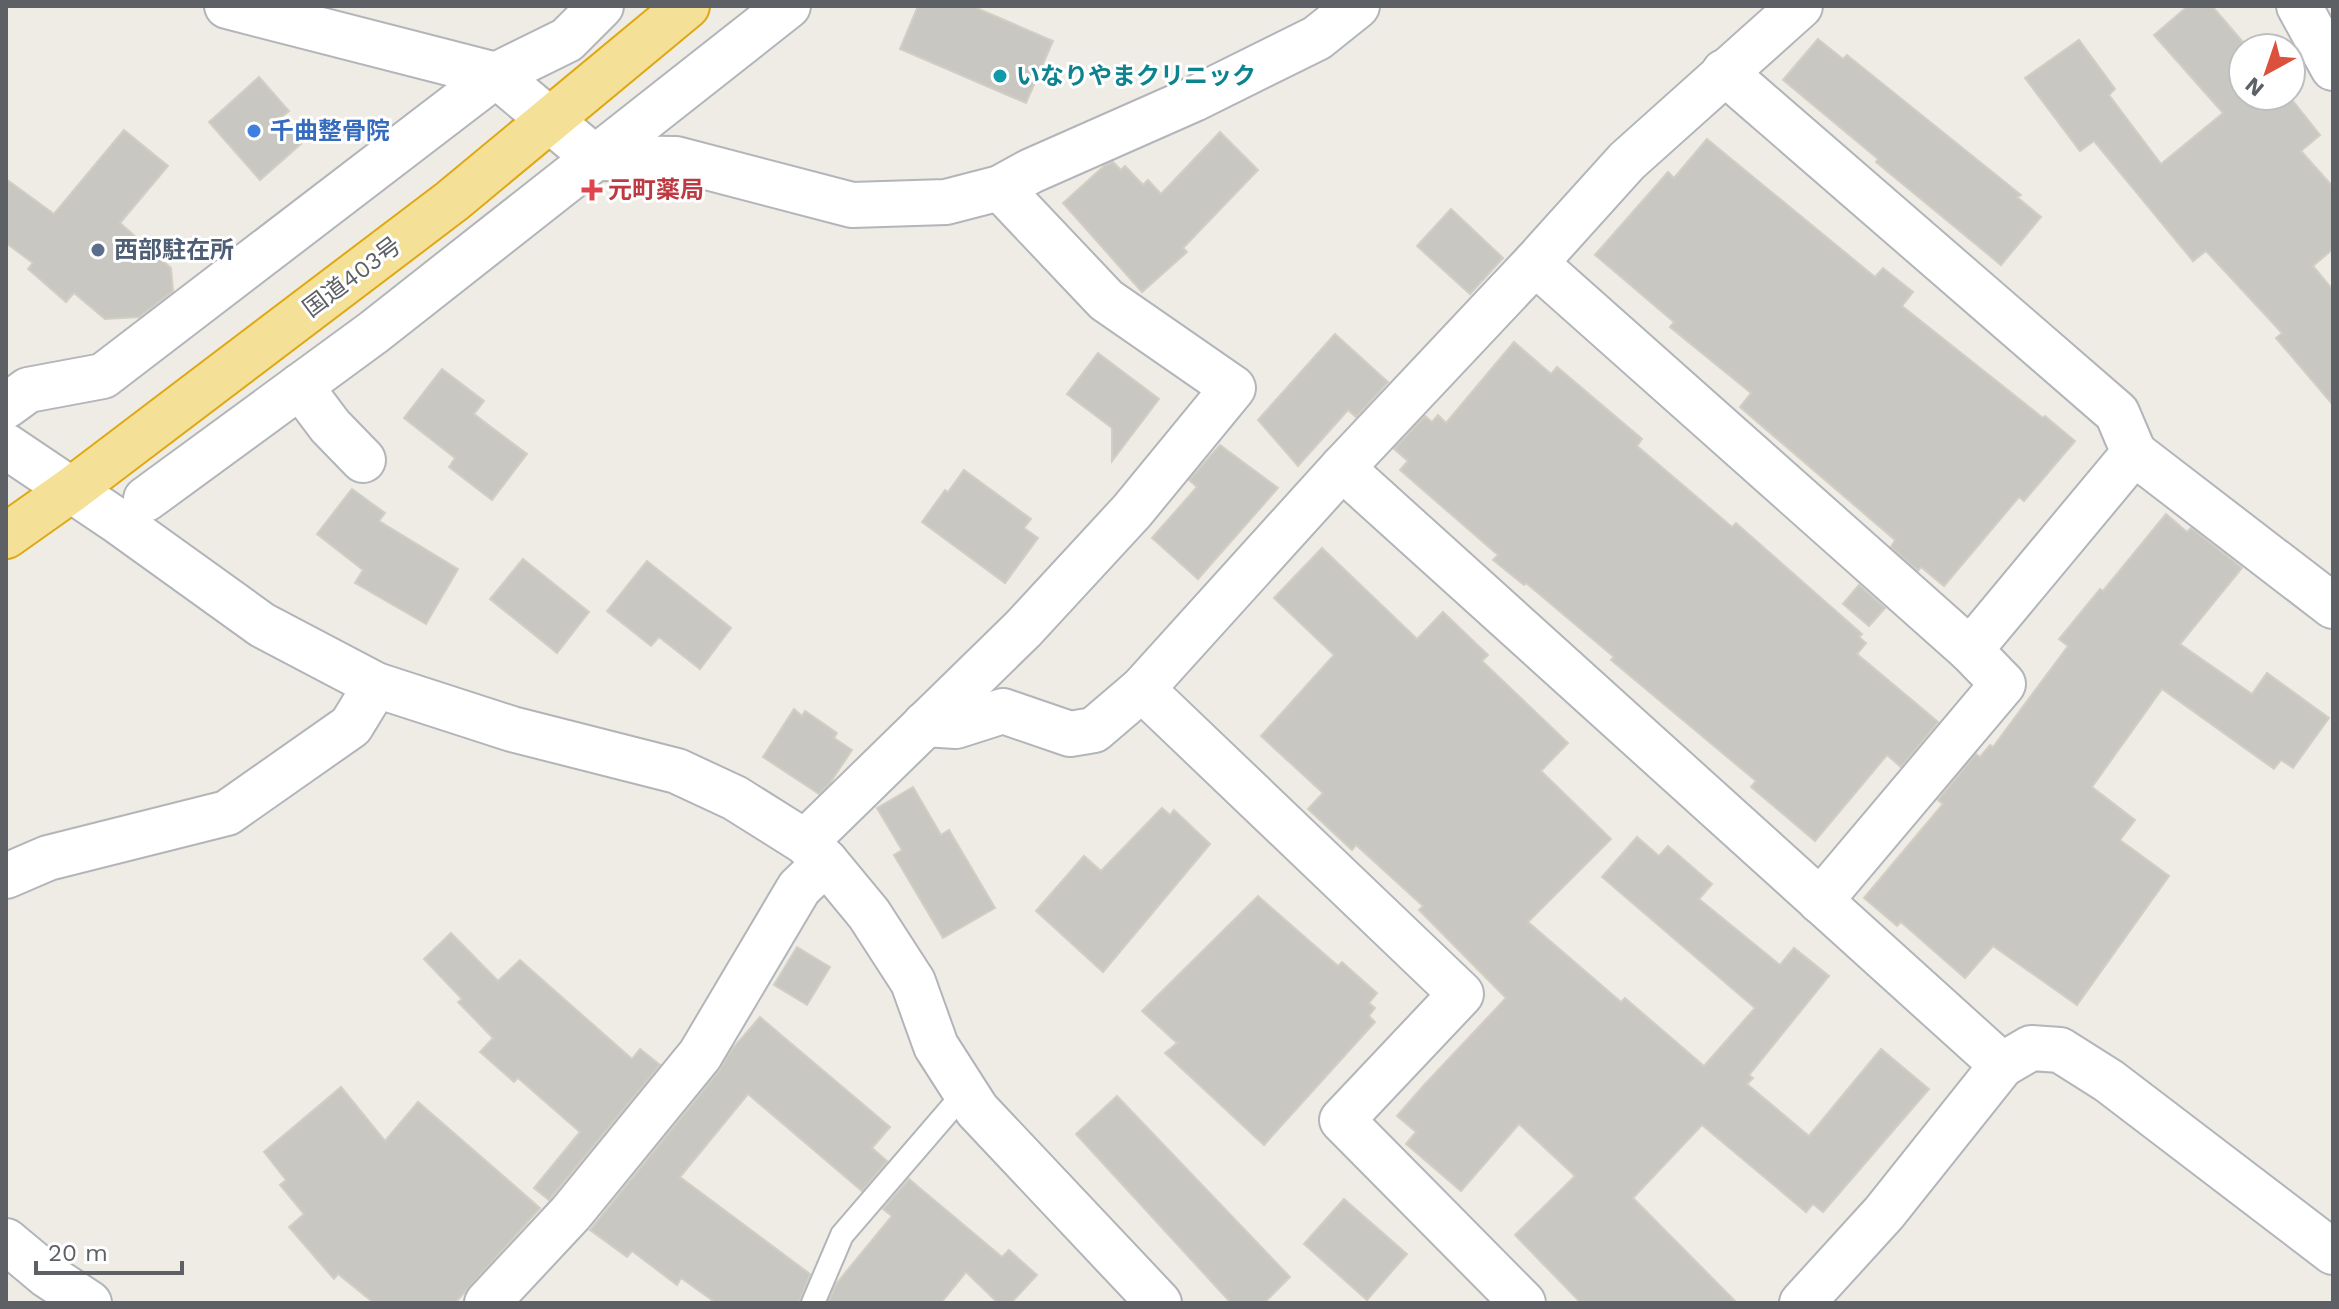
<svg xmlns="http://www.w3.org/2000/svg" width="2339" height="1309" viewBox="0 0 2339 1309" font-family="'Work Sans','Noto Sans JP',sans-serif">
<rect width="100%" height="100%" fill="#eeece5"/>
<g fill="#c9c7c2" stroke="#d2cec4" stroke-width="2">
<polygon points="918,6 972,6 1053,41 1026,103 900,49"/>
<polygon points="2188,6 2212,6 2248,48 2243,48 2243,96 2289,96 2320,135 2301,151 2333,187 2333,249 2313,266 2333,290 2333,405 2276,338 2282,333 2206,251 2193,261 2094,141 2080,151 2025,78 2079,40 2115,89 2109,95 2161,164 2223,113 2154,35"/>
<polygon points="1818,39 1843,59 1847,55 2021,195 2017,197 2041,217 2001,265 1876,162 1878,159 1783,80"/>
<polygon points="259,77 289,111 279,119 301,144 260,180 209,122"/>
<polygon points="124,130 168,166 120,223 171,268 173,291 139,317 105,319 74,293 66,302 28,269 33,263 6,243 6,179 54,214"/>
<polygon points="1220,132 1258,170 1183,248 1187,252 1142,292 1063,203 1104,166 1113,162 1121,170 1125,166 1143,185 1148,180 1161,194"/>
<polygon points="1707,139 1875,277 1883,268 1913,292 1902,306 2043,418 2045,416 2075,441 2024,501 2019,497 1944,586 1921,567 1918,571 1891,547 1895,540 1740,407 1751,393 1670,327 1674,322 1595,255 1668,172 1674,178"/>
<polygon points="1451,209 1503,258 1470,294 1417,246"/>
<polygon points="1335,334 1388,382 1356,417 1348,410 1298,466 1258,420"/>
<polygon points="1514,342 1551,374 1557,367 1642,439 1637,446 1732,527 1736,523 1862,634 1859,637 1866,643 1857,654 1938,722 1901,767 1887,755 1815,841 1751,787 1756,781 1611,660 1614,657 1526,583 1524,585 1493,560 1498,555 1400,470 1408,461 1394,449 1425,416 1432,422 1438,415 1446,423"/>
<polygon points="1098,353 1159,399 1112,461 1112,428 1067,394"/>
<polygon points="442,369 484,401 474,414 527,454 492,500 449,467 455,458 404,418"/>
<polygon points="1220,445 1278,488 1198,579 1152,538 1197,487 1189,480"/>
<polygon points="964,470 1031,519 1024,528 1038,538 1005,583 922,522 945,490 948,492"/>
<polygon points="352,489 385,513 379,521 458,569 426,624 355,583 363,570 317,534"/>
<polygon points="2166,514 2187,532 2191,528 2242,568 2180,644 2252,694 2267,673 2329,718 2293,768 2281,760 2274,769 2162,689 2092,787 2135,820 2120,840 2169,876 2077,1005 1993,946 1965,978 1901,922 1897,926 1864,898 1943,804 1938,800 1976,754 1980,757 1990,745 1993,747 2068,646 2059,639 2100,589 2103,591"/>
<polygon points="1322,548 1417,639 1443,612 1488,655 1482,661 1568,743 1541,771 1611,839 1528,922 1621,1002 1625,998 1704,1066 1755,1008 1602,877 1637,837 1659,856 1668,846 1712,884 1699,899 1780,965 1794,948 1829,976 1749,1075 1753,1078 1747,1084 1809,1136 1881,1049 1929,1089 1823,1212 1813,1204 1806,1212 1702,1125 1633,1198 1737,1303 1581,1303 1515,1235 1575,1176 1519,1124 1461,1191 1406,1144 1416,1132 1397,1116 1425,1084 1506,998 1419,910 1423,906 1356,845 1352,850 1308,809 1323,793 1261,736 1334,655 1274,598"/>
<polygon points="523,559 589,612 557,653 490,599"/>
<polygon points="647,561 731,628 700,669 659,637 651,646 607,611"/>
<polygon points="1859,585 1885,608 1869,626 1843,604"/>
<polygon points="794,709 802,716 805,711 837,733 834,738 852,750 830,783 819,794 763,757"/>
<polygon points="913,787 941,835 949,830 995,908 943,938 894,855 902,850 877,808"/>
<polygon points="1162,808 1170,815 1174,810 1210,844 1103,972 1036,911 1084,856 1101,871"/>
<polygon points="1258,896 1338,966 1342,962 1377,993 1369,1003 1375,1008 1369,1016 1375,1022 1264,1145 1165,1053 1177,1043 1142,1011"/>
<polygon points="451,933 498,981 520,960 632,1059 640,1049 660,1065 549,1200 534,1188 580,1132 518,1078 514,1082 480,1052 493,1038 458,1002 462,999 424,959"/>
<polygon points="797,947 830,967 807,1005 774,985"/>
<polygon points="760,1017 890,1127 872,1148 887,1161 862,1191 748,1094 680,1177 810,1274 799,1303 716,1303 681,1278 677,1285 632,1251 627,1257 590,1230 719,1071 733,1048"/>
<polygon points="341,1087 385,1141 418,1102 540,1208 455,1303 374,1303 338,1274 334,1279 289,1227 304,1214 280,1185 286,1180 264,1152"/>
<polygon points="1117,1096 1290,1277 1264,1303 1231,1303 1076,1134"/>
<polygon points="909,1179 1002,1257 1009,1250 1037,1275 1011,1303 998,1303 966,1272 941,1303 828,1303 836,1284 892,1216 883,1209"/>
<polygon points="1344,1199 1407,1254 1367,1300 1304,1244"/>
</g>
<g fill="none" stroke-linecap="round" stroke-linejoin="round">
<g stroke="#b2b5b9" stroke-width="26">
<polyline id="lane" points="813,1303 842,1235 966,1091"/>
</g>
<g stroke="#b2b5b9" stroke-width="48">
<g id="street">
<polyline points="227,6 496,75 595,158 676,159 852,205 946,202 1000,188 1031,171 1194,99 1317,38 1357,6"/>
<polyline points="2299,6 2333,68"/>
<polyline points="1724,72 2117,413 2134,453 1970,650"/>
<polyline points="1535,263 1970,650 2003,684 1820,901"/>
<polyline points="300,386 330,426 363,460"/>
<polyline points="6,406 28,390 103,376 496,75 567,40 601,6"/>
<polyline points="2134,453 2333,606"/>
<polyline points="1342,468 2002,1065"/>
<polyline points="146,499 374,332 788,6"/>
<polyline points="1142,689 1461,994 1342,1120 1523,1303"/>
<polyline points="925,724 956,726 1003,711 1070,734 1094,730 1142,689 1342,468 1535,263 1627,161 1800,6"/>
<polyline points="805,842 1023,629 1132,511 1233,388 1106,300 1000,188"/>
<polyline points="6,876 48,858 227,813 351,726 376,685"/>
<polyline points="6,1241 48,1276 89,1303"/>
<polyline points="487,1303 571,1213 700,1055 799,888 826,862"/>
<polyline points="1802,1303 1884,1213 2002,1065 2031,1048 2060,1050 2109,1081 2333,1252"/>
</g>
</g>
<g stroke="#b1b4b8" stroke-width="48">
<polyline id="secondary" points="6,446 116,520 262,625 376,685 512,729 677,771 735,798 805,842 826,862 869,914 913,982 936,1046 977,1110 1159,1303"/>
</g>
<g stroke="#dfa813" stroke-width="48">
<polyline id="highway" points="6,536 71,490 452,201 687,6"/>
</g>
<use href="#lane" stroke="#fff" stroke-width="22"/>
<use href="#street" stroke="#fff" stroke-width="44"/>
<use href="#secondary" stroke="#fff" stroke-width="44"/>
<use href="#highway" stroke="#f4e096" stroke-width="44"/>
</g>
<circle fill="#0f9aa8" stroke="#fff" stroke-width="3" cx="1000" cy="76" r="8"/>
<circle fill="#3f7fe0" stroke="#fff" stroke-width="3" cx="254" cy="131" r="8"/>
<path fill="#e0444e" stroke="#fff" stroke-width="3" d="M588 178h8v8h8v8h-8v8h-8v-8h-8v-8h8z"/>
<circle fill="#5c6f8a" stroke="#fff" stroke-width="3" cx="98" cy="250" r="8"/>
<g text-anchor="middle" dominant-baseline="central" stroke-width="6" stroke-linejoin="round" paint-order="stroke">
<g font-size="24" font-weight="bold" fill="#0d838f" stroke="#fff" text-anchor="start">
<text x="1016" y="76">いなりやまクリニック</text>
</g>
<g font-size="24" font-weight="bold" fill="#366cbe" stroke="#fff" text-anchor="start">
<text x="270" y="131">千曲整骨院</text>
</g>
<g font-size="24" font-weight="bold" fill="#be3a42" stroke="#fff" text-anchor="start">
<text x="608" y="190">元町薬局</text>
</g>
<g font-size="24" font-weight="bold" fill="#4e5e75" stroke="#fff" text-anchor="start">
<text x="114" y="250">西部駐在所</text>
</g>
<g font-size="24" fill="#5d6064" stroke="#fff">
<text transform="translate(352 277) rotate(-37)">国道403号</text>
</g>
</g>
<rect width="2339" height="1309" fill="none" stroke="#5d6064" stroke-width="16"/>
<g transform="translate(2267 72) rotate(220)"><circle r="38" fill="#ffffff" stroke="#bebfc1" stroke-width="2"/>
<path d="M0-6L14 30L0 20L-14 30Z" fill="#db513e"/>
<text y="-12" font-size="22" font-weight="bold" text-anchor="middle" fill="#5d6064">N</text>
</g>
<path d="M36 1261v12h146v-12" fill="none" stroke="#5d6064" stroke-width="4"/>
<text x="48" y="1261" font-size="24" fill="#5d6064" stroke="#ffffff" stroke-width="6" paint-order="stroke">20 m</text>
</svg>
